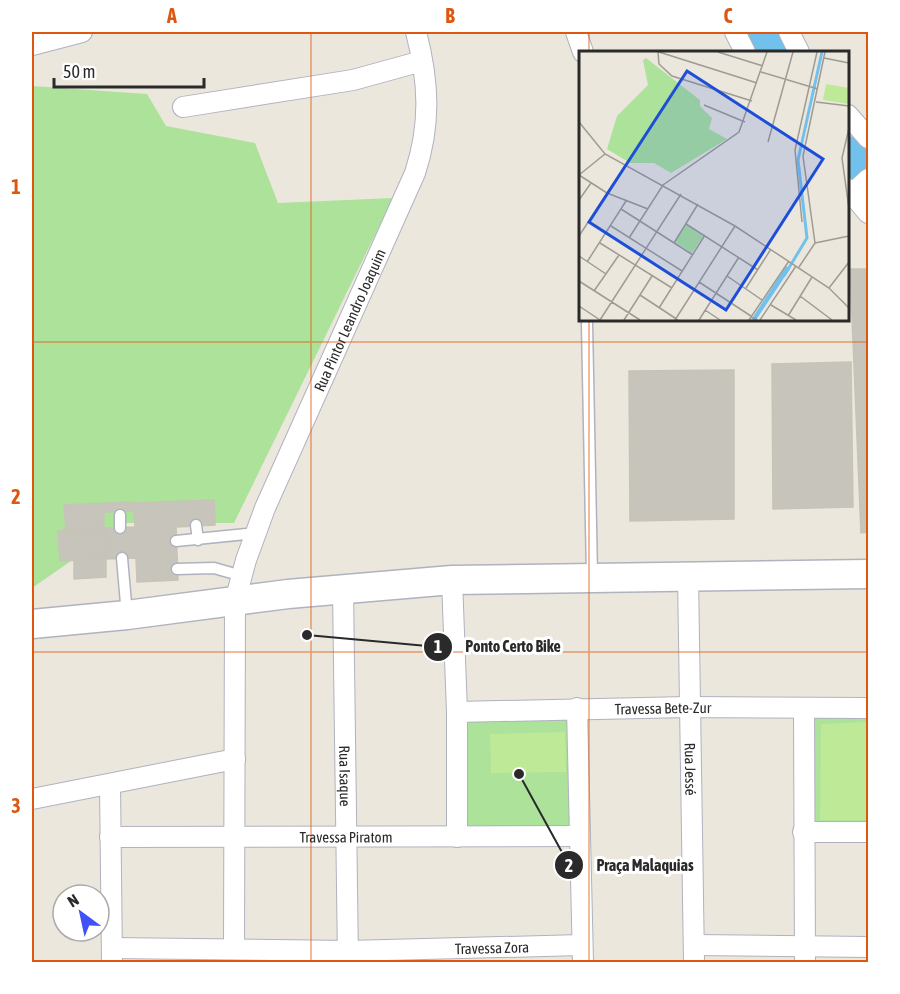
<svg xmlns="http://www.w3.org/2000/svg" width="900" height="994" viewBox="0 0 900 994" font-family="'Asap Condensed',sans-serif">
<rect width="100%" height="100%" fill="#ece7dd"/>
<g fill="#ace29a">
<polygon points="32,86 147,94 166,126 255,143 278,203 393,198 234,523 126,523 32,588"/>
<polygon points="868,713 868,825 811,826 811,714"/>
<polygon points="463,718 574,718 574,830 463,831"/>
</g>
<g fill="#bee996">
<polygon points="868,722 868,820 820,820 821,724"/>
<polygon points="565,732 566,772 491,773 490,734"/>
</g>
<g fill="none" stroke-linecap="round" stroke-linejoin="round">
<g stroke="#72c1ec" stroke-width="36">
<polyline points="766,32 775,52"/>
<polyline points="848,154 868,178"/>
</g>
</g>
<g fill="#c7c5bb" stroke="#c7c3b6" stroke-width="1.5">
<polygon points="850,269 868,269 868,532 861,533"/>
<polygon points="851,362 853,507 773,509 772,364"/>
<polygon points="734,370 734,519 630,521 629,371"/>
<polygon points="214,500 215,525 176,527 178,580 137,582 136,558 106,559 104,528 135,527 134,503"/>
<polygon points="132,502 132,511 104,512 104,528 66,530 64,505"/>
<polygon points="104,528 106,559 60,561 58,531"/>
<polygon points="106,559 106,577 74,579 74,560"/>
</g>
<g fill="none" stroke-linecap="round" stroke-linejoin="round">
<g stroke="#b0b2be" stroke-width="13">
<g id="lane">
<polyline points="587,324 592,576"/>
<polyline points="120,515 120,528"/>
<polyline points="196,525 198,540"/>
<polyline points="176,541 257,533"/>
<polyline points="122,558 127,615"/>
<polyline points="177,569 214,568 242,576"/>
</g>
</g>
<g stroke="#b0b2be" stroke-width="22">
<g id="street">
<polyline points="576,32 583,52"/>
<polyline points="735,32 745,52"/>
<polyline points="789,32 799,52"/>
<polyline points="32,45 82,32"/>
<polyline points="183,107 353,80 422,61"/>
<polyline points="848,115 868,138"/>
<polyline points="848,189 868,213"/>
<polyline points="852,194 868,179"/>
<path id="s1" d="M 688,575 L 694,962"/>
<polyline points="452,580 457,712 457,837"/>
<path id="s2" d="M 343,588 L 348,962"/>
<polyline points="577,708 583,962"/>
<polyline points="804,708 805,962"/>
<path id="s3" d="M 457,712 L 688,707 L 868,708"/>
<polyline points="110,784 112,962"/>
<polyline points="32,799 235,759"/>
<polyline points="803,832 868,832"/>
<path id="s4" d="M 110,837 L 580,836"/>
<polyline points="694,945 868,947"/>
<path id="s5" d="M 112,948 L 348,951 L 582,945"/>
<path id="s6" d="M 234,949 L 235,601 L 246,560 L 265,508 L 415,173 C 431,124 429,82 416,32"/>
</g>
</g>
<g stroke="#b0b2be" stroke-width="31">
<polyline id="secondary" points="32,624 127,615 288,594 452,580 868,574"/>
</g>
<use href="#lane" stroke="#fff" stroke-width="10"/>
<use href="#street" stroke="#fff" stroke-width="20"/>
<use href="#secondary" stroke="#fff" stroke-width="28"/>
</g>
<path fill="none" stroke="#de570e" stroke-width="1.5" stroke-opacity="0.55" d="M 311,32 L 311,962M 589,32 L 589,52M 589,320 L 589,962M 32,342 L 868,342M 32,652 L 868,652"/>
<g text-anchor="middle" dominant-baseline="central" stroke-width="6" stroke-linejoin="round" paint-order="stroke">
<g font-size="15" fill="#2a2a2a" stroke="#fff">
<text stroke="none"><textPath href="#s6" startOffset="652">Rua Pintor Leandro Joaquim</textPath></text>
<text stroke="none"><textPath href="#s3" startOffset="206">Travessa Bete-Zur</textPath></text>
<text stroke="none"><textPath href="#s1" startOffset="194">Rua Jessé</textPath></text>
<text stroke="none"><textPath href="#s2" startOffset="188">Rua Isaque</textPath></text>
<text stroke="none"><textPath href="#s4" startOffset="236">Travessa Piratom</textPath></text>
<text stroke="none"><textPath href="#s5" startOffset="380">Travessa Zora</textPath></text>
</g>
</g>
<g transform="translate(579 51)">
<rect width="270" height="270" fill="#ece7dd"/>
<path d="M 67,7 L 121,49 L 121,55 L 133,67 L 130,78 L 148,88 L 92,122 L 75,112 L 51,112 L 28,98 L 38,65 L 69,34 L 64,9 ZM 107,174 L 124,185 L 113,202 L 96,191 Z" fill="#ace29a"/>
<path d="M 247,33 L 270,37 L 270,53 L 244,49 Z" fill="#bee996"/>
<path d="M 207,215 L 211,218 L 177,269 L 172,269 Z" fill="#72c1ec"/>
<path fill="none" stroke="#72c1ec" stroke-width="3" d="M 205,225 L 228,187 L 219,109 L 243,1"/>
<path fill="none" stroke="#9e9b95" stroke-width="1.5" d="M 79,1 L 80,13 L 93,25 L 173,50M 80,1 L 178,32M 139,1 L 184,15M 245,7 L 270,12M 182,21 L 239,38M 237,51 L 270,55M 125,54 L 166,71M 0,71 L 26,103 L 156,175 L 250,237 L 270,257M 270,77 L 263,107 L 270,158M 189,91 L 214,1M 0,124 L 28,142 L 69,158M 0,124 L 26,103M 0,149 L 12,132M 42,158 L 114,204M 223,171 L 216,99 L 238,1M 107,173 L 179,219M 32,175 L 103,220M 0,185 L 46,115M 50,187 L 84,134 L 160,81 L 188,1M 21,192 L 93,237M 95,192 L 119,153M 236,192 L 270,185M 0,205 L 27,223M 8,211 L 47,150M 220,216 L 236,192 L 224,105 L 246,1M 148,225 L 183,249M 0,230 L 61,269M 120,231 L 178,269M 167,237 L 192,198M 250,237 L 270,211M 15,240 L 40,204M 61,244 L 99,269M 221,245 L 253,269M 192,254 L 217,269M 0,255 L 21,269M 80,257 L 126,184M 126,259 L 141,269M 209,265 L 233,226M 21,269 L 102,143M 45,269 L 73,225M 96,269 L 156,175M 120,269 L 160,206M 170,269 L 210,210M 181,269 L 217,215"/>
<path fill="#1d4ed8" fill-opacity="0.15" stroke="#1d4ed8" stroke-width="3" d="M 108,20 L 244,108 L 147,259 L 10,171 Z"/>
<rect width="270" height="270" fill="none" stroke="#2a2a2a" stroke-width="3"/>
</g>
<path fill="none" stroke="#2a2a2a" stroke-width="2" d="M307 635L438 647M519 774L569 865"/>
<g fill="#2a2a2a" stroke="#fff" stroke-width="2">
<circle cx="307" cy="635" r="6"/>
<circle cx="519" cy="774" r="6"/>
<circle cx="438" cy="647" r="15"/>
<circle cx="569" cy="865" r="15"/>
</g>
<g font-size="18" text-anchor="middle" font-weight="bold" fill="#fff">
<text x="438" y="653">1</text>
<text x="569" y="872">2</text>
</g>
<g font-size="16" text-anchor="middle" font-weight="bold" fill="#2a2a2a" stroke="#fff" stroke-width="6" stroke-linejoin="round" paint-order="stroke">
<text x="513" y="652">Ponto Certo Bike</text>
<text x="645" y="871">Praça Malaquias</text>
</g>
<rect width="900" height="994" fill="none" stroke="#ffffff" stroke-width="66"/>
<g transform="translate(81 913) rotate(327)"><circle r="28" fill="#ffffff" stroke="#aaaaaa" stroke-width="1.5"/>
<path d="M0-4.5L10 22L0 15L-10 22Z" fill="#4051f6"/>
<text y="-9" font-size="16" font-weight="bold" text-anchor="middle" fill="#2a2a2a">N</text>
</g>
<path d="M54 78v9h150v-9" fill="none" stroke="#2a2a2a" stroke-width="3"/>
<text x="63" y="78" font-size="18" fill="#2a2a2a" stroke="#ffffff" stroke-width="4.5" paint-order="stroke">50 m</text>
<rect x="33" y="33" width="834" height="928" fill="none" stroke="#de570e" stroke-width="2"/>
<g font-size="20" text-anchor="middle" font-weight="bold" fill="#de570e">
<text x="172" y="23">A</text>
<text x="450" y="23">B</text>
<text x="728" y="23">C</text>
<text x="16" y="194">1</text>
<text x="16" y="504">2</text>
<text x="16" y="813">3</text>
</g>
</svg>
